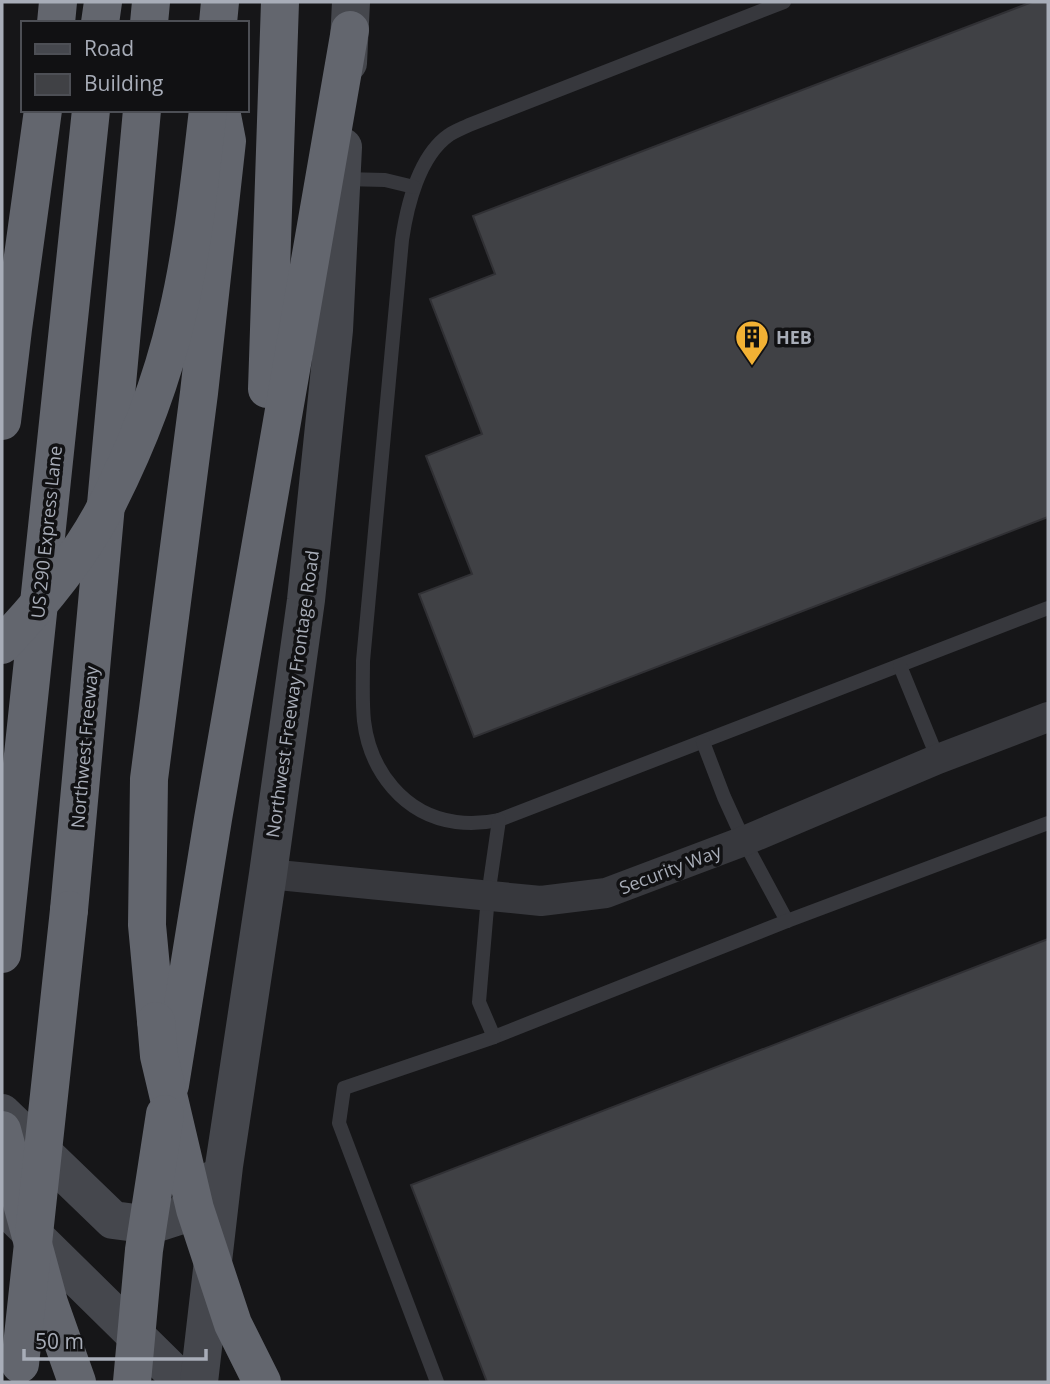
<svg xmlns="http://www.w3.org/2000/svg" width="1050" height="1384" viewBox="0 0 1050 1384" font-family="'Open Sans',sans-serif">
<rect width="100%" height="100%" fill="#161618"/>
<g fill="#404145" stroke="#303034" stroke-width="2">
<polygon points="1032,2 1048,2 1048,517 474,737 419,594 472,574 426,456 482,434 430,299 495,274 473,216"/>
<polygon points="1048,939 1048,1382 487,1382 411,1185"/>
</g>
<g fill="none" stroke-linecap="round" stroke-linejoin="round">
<g stroke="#37383d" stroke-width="14">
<path d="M 784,2 L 469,125 C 463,128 455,131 449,135 C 419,156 407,206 402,240 L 363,661 C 363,681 362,702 364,721 C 370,771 404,815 456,822 C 471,824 485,823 499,820 L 1048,608"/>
<polyline points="343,179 385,180 414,187"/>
<polyline points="900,666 938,759"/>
<polyline points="703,742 724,797 744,841 787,921"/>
<polyline points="494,1037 787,921 1048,823"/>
<polyline points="437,1382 339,1123 344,1088 494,1037 479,1002 488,896 499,820"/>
</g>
<polyline stroke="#37383d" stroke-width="30" points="268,874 541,901 606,893 744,841 938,759 1048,717"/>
<g stroke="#45474d" stroke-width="38">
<polyline points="348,63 351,2"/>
<polyline points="2,1113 113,1220 151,1225 182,1215 212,1180"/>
<polyline points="2,1204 183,1382"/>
<polyline points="199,1382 224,1166 268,874 306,600 334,330 343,147"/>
</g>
<g stroke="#63666e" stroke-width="38">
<polyline points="56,23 58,2"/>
<polyline points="100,23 103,2"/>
<polyline points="149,23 151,2"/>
<polyline points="218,23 220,2"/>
<polyline points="267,389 280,2"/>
<polyline points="2,421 13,329 43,110"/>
<polyline points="69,910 142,110"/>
<polyline points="2,954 91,110"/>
<polyline points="156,1021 147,925 149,779 199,393 227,141 221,110"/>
<polyline points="170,1085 213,819 350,30"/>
</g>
<g stroke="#63666e" stroke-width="38">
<path d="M 2,645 C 39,606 76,562 102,514 C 135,451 161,385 177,316 C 193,249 200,178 208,110"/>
<polyline points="156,1021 159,1056 195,1209 233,1324 262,1382"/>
<polyline points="2,1130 49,1303 77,1382"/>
<polyline points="20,1364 69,910"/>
<polyline points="132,1382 144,1250 165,1114"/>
</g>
</g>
<defs>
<g id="building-pin" transform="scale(1.75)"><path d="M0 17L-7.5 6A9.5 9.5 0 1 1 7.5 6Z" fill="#f2b134" stroke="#111113"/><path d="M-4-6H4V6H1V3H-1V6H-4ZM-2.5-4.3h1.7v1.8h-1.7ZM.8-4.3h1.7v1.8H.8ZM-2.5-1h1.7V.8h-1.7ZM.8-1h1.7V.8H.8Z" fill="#111"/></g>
</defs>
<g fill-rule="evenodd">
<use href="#building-pin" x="752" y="337"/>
</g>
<g text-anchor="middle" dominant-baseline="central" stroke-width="7" stroke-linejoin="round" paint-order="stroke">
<g font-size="18" font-weight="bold" fill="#a8adb8" stroke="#111113" text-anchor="start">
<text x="776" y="337">HEB</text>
</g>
<g font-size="18" fill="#a8adb8" stroke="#111113">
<text transform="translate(46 532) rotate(-84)">US 290 Express Lane</text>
<text transform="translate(292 694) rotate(-82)">Northwest Freeway Frontage Road</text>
<text transform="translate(84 747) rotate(-85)">Northwest Freeway</text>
<text transform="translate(670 869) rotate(-21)">Security Way</text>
</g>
</g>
<rect width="1050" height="1384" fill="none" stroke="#a8adb8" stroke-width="7"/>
<rect x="21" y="21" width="228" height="91" fill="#111113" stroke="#4d4f55" stroke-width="2"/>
<rect x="35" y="44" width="35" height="10" fill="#45474d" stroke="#4d4f55" stroke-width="2"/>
<text x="84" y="56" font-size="21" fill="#a8adb8">Road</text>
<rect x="35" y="74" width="35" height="21" fill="#404145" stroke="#4d4f55" stroke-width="2"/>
<text x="84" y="91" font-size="21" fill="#a8adb8">Building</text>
<path d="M24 1349v10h182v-10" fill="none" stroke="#a8adb8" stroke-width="3.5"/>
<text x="35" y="1349" font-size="21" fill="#a8adb8" stroke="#111113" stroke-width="5" paint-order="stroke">50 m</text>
</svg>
